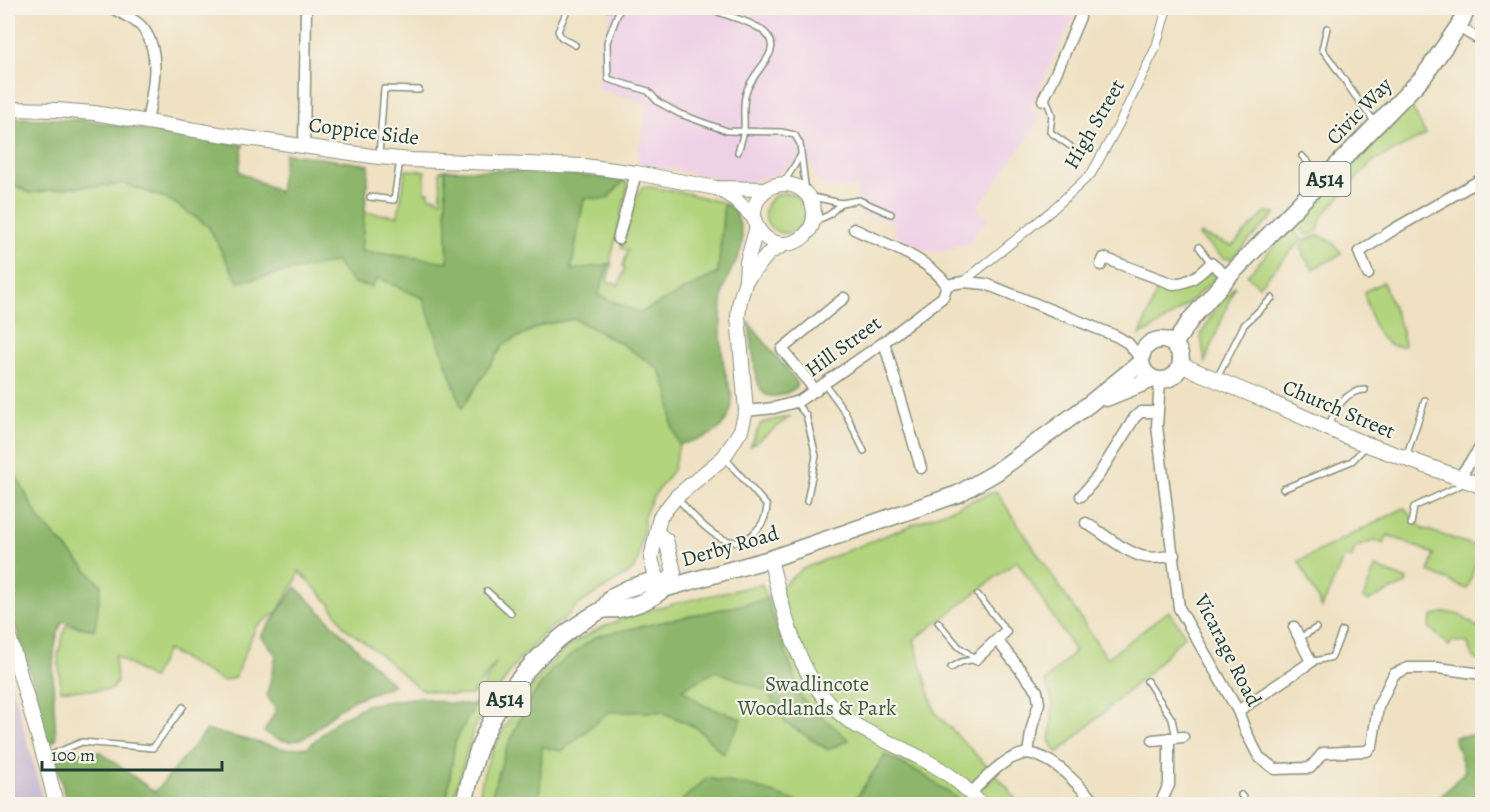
<svg xmlns="http://www.w3.org/2000/svg" width="1490" height="812" viewBox="0 0 1490 812" font-family="Alegreya,serif">
<rect width="100%" height="100%" fill="#f7f3e8"/>
<filter id="ink" filterUnits="userSpaceOnUse"><feTurbulence type="fractalNoise" baseFrequency=".0167" numOctaves="2"/><feDisplacementMap in="SourceGraphic" scale="12" xChannelSelector="R" yChannelSelector="G"/><feConvolveMatrix kernelMatrix="1 2 1 2 8 2 1 2 1" color-interpolation-filters="sRGB"/></filter>
<filter id="wash" filterUnits="userSpaceOnUse"><feTurbulence type="fractalNoise" baseFrequency=".008" numOctaves="4" result="noise"/><feDisplacementMap in="SourceGraphic" scale="24" xChannelSelector="R" yChannelSelector="G"/><feGaussianBlur stdDeviation="1.35" result="paint"/><feColorMatrix in="noise" values="0 0 0 0 0 0 0 0 0 0 0 0 0 0 0 0 0 1.4 0 .05"/><feComposite in="paint" operator="in"/></filter>
<g filter="url(#wash)">
<rect width="100%" height="100%" fill="#efe1c2"/>
<polygon fill="#eed0e7" points="614,8 1075,8 1072,20 1030,109 1042,117 977,209 989,219 976,230 971,243 934,253 917,246 893,233 895,223 886,218 860,216 857,188 826,189 815,177 813,165 788,164 781,173 745,183 637,163 647,103 598,89 601,41"/>
<polygon fill="#ccbed3" points="12,684 44,804 8,804 8,687"/>
<g fill="#b2d47d" stroke="#688858" stroke-width="1.5">
<polygon points="1411,105 1426,135 1372,162 1322,216 1318,231 1307,235 1295,224"/>
<polygon points="406,170 425,171 425,192 429,192 429,197 437,197 438,200 441,200 440,171 445,170 448,262 361,251 364,212 398,216"/>
<polygon points="624,180 628,185 610,263 612,263 607,281 619,285 625,268 623,266 628,250 621,248 636,198 643,186 690,194 724,203 718,273 640,313 598,295 609,264 571,271 584,198 607,199"/>
<polygon points="8,182 30,193 72,187 126,184 168,199 208,226 238,282 335,262 378,278 423,298 462,407 504,344 542,325 575,319 622,344 659,369 669,393 672,426 679,445 673,470 653,497 643,518 644,524 638,561 632,571 579,604 562,621 550,628 540,638 513,667 473,730 452,804 424,804 446,803 455,742 496,662 472,695 452,695 420,689 371,647 345,628 331,605 299,571 297,579 277,612 256,627 235,677 223,681 167,650 152,679 115,655 117,682 111,690 61,690 58,655 66,625 94,630 101,585 40,520 8,461"/>
<circle cx="785" cy="213" r="20"/>
<polygon points="1266,212 1276,213 1231,259 1223,258 1199,236 1200,234 1232,246"/>
<polygon points="1291,228 1302,239 1259,286 1247,275"/>
<polygon points="1319,235 1331,241 1342,254 1313,269 1303,255 1301,247 1305,240"/>
<path d="M 1210,272 L 1216,278 C 1193,299 1169,322 1140,335 L 1159,285 L 1182,289 L 1195,283 Z"/>
<path d="M 1383,282 L 1401,328 L 1405,345 C 1377,354 1369,311 1364,292 Z"/>
<polygon points="1235,286 1205,362 1201,335 1213,313"/>
<polygon points="791,416 750,447 761,423"/>
<path d="M 996,491 L 1107,658 L 1169,611 L 1185,635 L 1149,672 L 1058,753 L 1050,743 L 1053,703 L 1045,681 L 1075,651 L 1017,561 L 914,640 L 935,712 L 1007,787 L 1019,804 L 478,804 C 480,794 481,783 484,773 C 492,747 507,722 522,700 C 533,685 543,670 557,657 C 603,612 699,599 762,584 L 767,599 L 802,569 Z"/>
<polygon points="1404,508 1424,530 1425,529 1481,548 1467,589 1429,572 1434,554 1388,535 1384,544 1375,540 1355,548 1351,559 1344,557 1322,608 1299,561"/>
<polygon points="1375,567 1407,580 1406,584 1368,601 1363,599"/>
<path d="M 1445,612 L 1460,615 L 1482,631 L 1482,662 C 1473,660 1470,652 1468,643 L 1452,641 L 1449,646 L 1429,627 L 1432,616 Z"/>
</g>
<g fill="#8db66c" stroke="#567a50" stroke-width="1.5">
<path d="M 8,118 L 83,120 L 243,145 L 239,171 L 279,192 L 285,153 L 369,165 L 361,251 L 448,262 L 445,170 L 542,171 L 624,180 L 607,199 L 584,198 L 571,270 L 609,264 L 598,295 L 640,313 L 718,273 L 724,203 C 733,207 735,211 738,220 C 752,255 727,264 723,293 C 720,317 720,343 724,367 C 727,381 736,398 730,412 C 720,437 702,438 679,445 L 672,426 L 669,393 L 659,369 L 622,344 L 575,319 L 542,325 L 504,344 L 462,408 L 423,298 L 378,278 L 371,287 L 353,283 L 335,262 L 238,282 L 208,226 L 168,199 L 126,184 L 72,187 L 30,193 L 8,182 Z"/>
<path d="M 749,323 L 794,378 L 797,383 L 796,388 C 762,408 757,390 754,360 C 752,348 750,335 749,323 Z"/>
<path d="M 8,461 L 40,520 L 101,585 L 95,629 L 85,628 L 63,621 C 47,645 55,710 56,740 L 47,744 L 35,688 L 8,603 Z"/>
<path d="M 296,587 L 393,685 C 378,692 358,696 345,705 C 316,723 303,758 264,732 L 276,710 L 267,695 L 276,655 L 261,636 Z"/>
<polygon points="767,599 802,699 849,740 828,750 786,723 767,691 716,671 682,689 703,705 742,719 723,754 697,728 662,712 609,712 562,751 542,747 540,791 537,804 489,804 504,755 525,707 552,669 597,636"/>
<polygon points="420,697 447,703 475,705 455,742 446,803 67,804 56,760 74,752 100,752 155,792 207,730 285,749 308,747 335,722 366,705"/>
<polygon points="1482,734 1482,804 1434,804 1465,771 1454,737"/>
<polygon points="885,755 922,774 965,804 852,804"/>
<polygon points="707,778 754,787 804,804 678,804"/>
</g>
</g>
<g filter="url(#ink)">
<g fill="none" stroke-linecap="round" stroke-linejoin="round">
<g stroke="#878f7b" stroke-width="8">
<g id="service">
<polyline points="568,8 558,31 561,37 575,45"/>
<polyline points="608,8 610,8"/>
<polyline points="620,8 607,42 608,79 648,91 658,102 680,114 727,131 781,132 795,135 800,144 806,193"/>
<path d="M 718,12 C 737,19 785,29 768,57 C 761,69 750,79 746,93 C 742,105 745,117 744,130 C 743,137 740,145 738,152"/>
<path d="M 1327,28 L 1322,49 C 1341,73 1356,100 1376,123"/>
<polyline points="1043,100 1047,101 1052,115 1050,132 1070,146"/>
<polyline points="379,155 384,89 419,90"/>
<polyline points="1302,156 1321,176"/>
<polyline points="783,184 801,155"/>
<polyline points="808,196 841,203 859,200 891,214"/>
<polyline points="370,197 394,200 400,160"/>
<polyline points="813,222 829,215 841,203"/>
<polyline points="1199,247 1211,263"/>
<polyline points="1217,378 1244,325 1272,298"/>
<polyline points="825,384 845,412 864,451"/>
<polyline points="795,402 806,415 816,456 807,501"/>
<path d="M 1328,427 C 1335,410 1345,390 1365,390"/>
<polyline points="1406,457 1425,400"/>
<polyline points="1283,489 1352,461 1366,446"/>
<path d="M 677,498 C 694,516 726,559 753,534 C 762,525 766,519 767,506 L 725,458"/>
<polyline points="1411,524 1414,507 1465,483"/>
<polyline points="487,591 511,613"/>
<polyline points="978,595 1004,628 1005,632"/>
<polyline points="938,622 959,647 976,659"/>
<polyline points="1300,638 1316,628"/>
<polyline points="1311,662 1332,657 1342,631"/>
<polyline points="951,668 961,662 976,659"/>
<polyline points="1147,681 1172,719 1176,738"/>
<polyline points="46,757 82,742 153,748 183,707"/>
<polyline points="1241,795 1248,804"/>
</g>
</g>
<g stroke="#878f7b" stroke-width="10">
<polyline id="pedestrian" points="963,282 1051,211 1091,174 1118,126 1156,47 1167,8"/>
</g>
<g stroke="#878f7b" stroke-width="13">
<g id="minor">
<path d="M 112,8 C 122,13 132,18 140,25 C 164,49 152,94 147,122"/>
<polyline points="1458,27 1482,41"/>
<polyline points="1043,100 1056,73 1080,17 1081,8"/>
<polyline points="304,145 306,8"/>
<path d="M 854,229 C 883,243 928,258 947,285 L 963,282 L 986,284 L 1116,336 L 1128,343 L 1140,358"/>
<polyline points="618,239 636,173"/>
<path d="M 1101,265 L 1104,258 L 1173,284 C 1190,283 1199,275 1211,263 L 1228,277"/>
<polyline points="1368,274 1359,252 1396,228 1482,179"/>
<polyline points="884,342 921,468"/>
<polyline points="1160,380 1157,426 1179,608 1238,711 1246,732 1259,757 1275,769 1310,768 1323,753 1367,751 1372,746 1378,707 1394,674 1408,668 1438,668 1482,674"/>
<polyline points="816,391 782,349 844,298"/>
<polyline points="746,411 774,408 799,401 884,342 943,297 947,285"/>
<polyline points="1459,478 1482,445"/>
<polyline points="1081,496 1098,476 1135,417 1141,412 1157,412"/>
<path d="M 1086,523 C 1103,533 1126,553 1145,557 C 1155,559 1164,557 1174,555"/>
<polyline points="976,659 1005,632"/>
<polyline points="1238,711 1311,662 1294,627"/>
<polyline points="1153,740 1183,737"/>
<path d="M 1028,753 C 1057,758 1077,785 1097,804"/>
<path d="M 971,793 C 988,776 1003,757 1028,753 L 1032,727 L 1039,703 L 1037,691 L 997,640"/>
<polyline points="1160,804 1169,785 1169,738"/>
</g>
</g>
<g stroke="#878f7b" stroke-width="16">
<g id="tertiary">
<polyline points="8,109 56,110 94,113 219,134 379,157 412,160 584,166 636,173 716,188 767,189"/>
<circle cx="784" cy="214" r="30"/>
<polyline points="719,189 735,199 754,218"/>
<polyline points="746,280 769,253 785,244"/>
<polyline points="657,533 666,540 674,572 663,589 654,570 651,558 660,517 676,497 724,457 741,430 746,411 738,316 740,300 746,280 747,262 757,227"/>
<path d="M 770,559 C 786,619 799,691 857,726 C 902,752 946,762 980,804"/>
<polyline points="8,633 47,767 56,804"/>
</g>
</g>
<g stroke="#878f7b" stroke-width="17">
<polyline id="secondary" points="1181,365 1263,399 1355,440 1482,486"/>
</g>
<g stroke="#878f7b" stroke-width="19">
<g id="primary">
<circle cx="1161" cy="360" r="20"/>
<polyline points="1174,344 1192,318 1228,277 1424,76 1458,27 1468,8"/>
<polyline points="1106,398 1153,379"/>
<polyline points="603,609 613,596 629,588 648,582 663,589"/>
<path d="M 464,804 C 468,787 472,768 478,751 C 499,692 546,641 600,611 C 606,608 611,610 618,609 C 635,606 650,601 663,589 L 770,559 L 958,494 L 995,473 L 1088,405 L 1140,363"/>
</g>
</g>
<use href="#service" stroke="#fff" stroke-width="5"/>
<use href="#pedestrian" stroke="#fff" stroke-width="8"/>
<use href="#minor" stroke="#fff" stroke-width="10"/>
<use href="#tertiary" stroke="#fff" stroke-width="14"/>
<use href="#secondary" stroke="#fff" stroke-width="15"/>
<use href="#primary" stroke="#fff" stroke-width="16"/>
</g>
</g>
<g text-anchor="middle" dominant-baseline="central" stroke-width="4.5" stroke-linejoin="round" paint-order="stroke">
<g fill="#f7f3e8" stroke="#60746a" stroke-width="1.5">
<rect x="1299.5" y="162" width="51" height="34" rx="4.5"/>
<rect x="479.5" y="682" width="51" height="34" rx="4.5"/>
</g>
<g font-size="20" font-weight="bold" fill="#1f3d34">
<text x="1325" y="179">A514</text>
<text x="505" y="699">A514</text>
</g>
<g font-size="21" fill="#1f3d34" stroke="#f7f3e8">
<text transform="translate(1359 111) rotate(-46)">Civic Way</text>
<text transform="translate(1094 124) rotate(-60)">High Street</text>
<text transform="translate(364 131) rotate(7)">Coppice Side</text>
<text transform="translate(843 346) rotate(-36)">Hill Street</text>
<text transform="translate(1339 409) rotate(23)">Church Street</text>
<text transform="translate(730 546) rotate(-16)">Derby Road</text>
<text transform="translate(1228 650) rotate(63)">Vicarage Road</text>
</g>
<g font-size="21" fill="#3c5b43" stroke="#f7f3e8">
<text x="817" y="684">Swadlincote<tspan x="817" dy="24">Woodlands &amp; Park</tspan></text>
</g>
</g>
<rect width="1490" height="812" fill="none" stroke="#f7f3e8" stroke-width="30"/>
<path d="M42 761v9h180v-9" fill="none" stroke="#1f3d34" stroke-width="3"/>
<text x="51" y="761" font-size="18" fill="#1f3d34" stroke="#f7f3e8" stroke-width="4.5" paint-order="stroke">100 m</text>
</svg>
